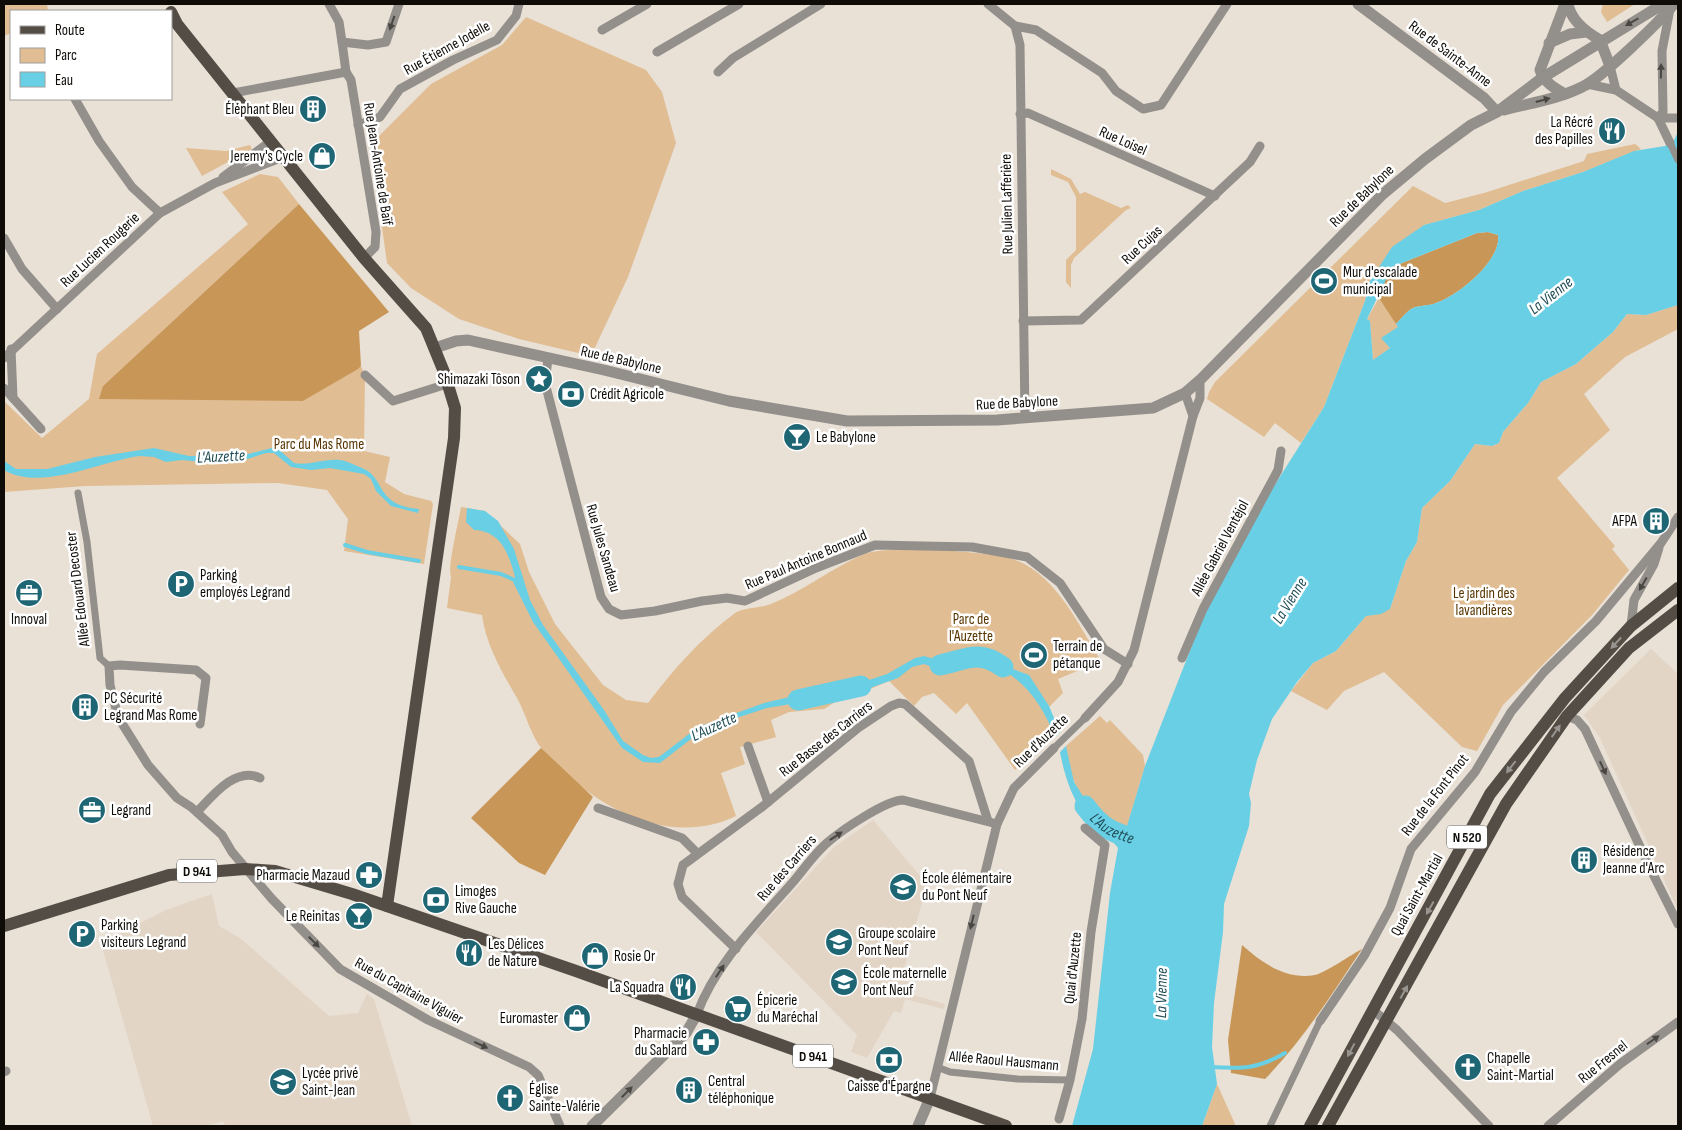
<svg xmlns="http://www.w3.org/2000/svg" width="1682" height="1130" viewBox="0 0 1682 1130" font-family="'Sofia Sans Condensed',sans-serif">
<rect width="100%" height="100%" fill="#e9e0d6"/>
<g fill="#e3d5c5">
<polygon points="1651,649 1678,674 1677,908 1600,738 1584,715"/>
<polygon points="873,820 927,884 901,980 909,982 906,993 945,1004 944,1009 905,999 901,1013 894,1011 867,1058 851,1052 857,1035 756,932 834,847"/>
<polygon points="212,894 219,926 240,938 329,1016 358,1013 367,994 374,999 412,1126 225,1126 223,1121 206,1126 153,1126 101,943 166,910"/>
</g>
<g fill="#e0bd92">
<polygon points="4,4 47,4 48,11 11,11 11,33 4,36"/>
<polygon points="1603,4 1635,4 1607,22 1601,12"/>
<polygon points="526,17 646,70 662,92 676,143 628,277 591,356 519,339 459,319 411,288 387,263 372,156 376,139 431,84 502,45"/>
<polygon points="1635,144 1641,149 1583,172 1523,191 1479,210 1424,225 1370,281 1365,301 1324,407 1301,443 1275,423 1264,437 1207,399 1209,392 1215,382 1413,186 1445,203 1484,193 1584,161 1587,154"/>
<polygon points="250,145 252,149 202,176 186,148 226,151"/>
<polygon points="1051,169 1071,179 1080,194 1085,192 1121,208 1128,205 1131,208 1126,210 1074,258 1071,265 1071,288 1066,282 1066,260 1076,250 1076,197 1068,182 1051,175"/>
<polygon points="260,174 278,177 299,204 103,386 303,401 361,366 365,375 364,451 390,457 385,482 404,494 431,501 433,504 424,564 344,551 348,519 327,490 278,483 85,486 4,492 4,401 42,438 89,399 97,354 248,224 222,192"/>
<polygon points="1380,296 1398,327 1387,344 1390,348 1373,361 1370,321 1367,319"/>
<polygon points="1678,305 1678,329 1625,357 1584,394 1610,430 1557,478 1615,546 1612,549 1629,570 1593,614 1503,705 1477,751 1462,747 1384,672 1344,691 1327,710 1291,691 1313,663 1336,651 1366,616 1390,609 1406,561 1417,542 1422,508 1450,481 1475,444 1492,446 1499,443 1503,432 1528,403 1541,382 1576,364 1613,332 1627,314 1646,315"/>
<path d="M 461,507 L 485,511 L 520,544 L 529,572 L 555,624 L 603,685 L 626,700 L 648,703 C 673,670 701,638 735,613 C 742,608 761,608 771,604 C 803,591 832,568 864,554 C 886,545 995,551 1018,561 C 1058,578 1079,626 1101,661 L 1058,679 L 1063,693 L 1044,712 L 1054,733 L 1015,770 L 967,703 L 956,714 L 934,693 L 922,697 L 914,706 L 889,681 L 863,692 L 846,695 L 824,709 L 789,712 L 771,720 L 776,737 L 740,747 L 745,764 L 721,773 L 736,816 C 665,850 588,803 542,749 C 531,736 526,714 517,698 C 502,672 486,645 482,615 L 447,608 L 451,577 C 447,568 459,520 461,507 Z"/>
<path d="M 1100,716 L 1107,723 L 1110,720 L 1143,755 L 1145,766 L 1127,827 C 1108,836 1080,797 1074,781 C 1069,771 1068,758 1066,746 Z"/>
<polygon points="1217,1084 1235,1124 1234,1126 1202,1126"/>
</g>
<g fill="#c89758">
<polygon points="299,204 389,312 359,331 361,366 358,369 303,401 99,399 103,386"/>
<path d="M 1488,232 L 1498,235 C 1502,260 1458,296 1436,303 C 1429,306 1420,305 1413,308 C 1407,311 1401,319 1396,324 L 1377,295 L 1392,267 L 1477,233 Z"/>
<polygon points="541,748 593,797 545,875 519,863 471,818"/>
<path d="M 1242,945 C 1262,963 1286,980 1315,975 C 1325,973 1352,954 1362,949 C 1332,994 1303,1040 1265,1079 L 1231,1073 L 1228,1040 Z"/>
</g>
<g fill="#69cfe5" fill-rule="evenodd">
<path d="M 1678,132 L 1678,305 L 1646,315 L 1627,314 L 1613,332 L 1576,364 L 1541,382 L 1528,403 L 1503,432 L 1499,443 L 1492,446 L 1475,444 L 1450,481 L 1422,508 L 1417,542 L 1406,561 L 1390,609 L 1381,614 L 1366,616 L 1336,651 L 1313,663 L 1297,682 L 1272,719 L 1257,760 L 1249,794 L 1251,803 L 1249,826 L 1224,904 L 1223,932 L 1214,1003 L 1212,1047 L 1217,1084 L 1202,1126 L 1072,1126 L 1093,1049 L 1110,893 L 1118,848 L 1110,838 L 1113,828 L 1122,829 L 1127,826 L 1145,766 L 1207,607 L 1257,513 L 1324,407 L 1365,301 L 1370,281 L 1392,247 L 1424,225 L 1479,210 L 1523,191 L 1583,172 L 1634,151 L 1665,146 L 1673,142 ZM 1488,232 L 1498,235 C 1502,260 1458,296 1436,303 C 1429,306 1420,305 1413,308 C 1407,311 1401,319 1396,324 L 1398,327 L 1381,338 L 1390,348 L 1373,360 L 1370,321 L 1367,319 L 1392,267 L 1477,233 Z"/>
<path d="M 276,447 L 294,463 C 309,466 324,458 340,460 C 347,461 355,465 362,468 C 386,477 374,505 419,509 L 418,513 L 391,506 L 376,491 L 371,479 L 364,474 L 330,468 L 311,470 L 291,467 L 274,453 L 266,453 L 241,461 L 228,458 L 202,462 L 182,460 L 166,462 L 154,457 L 140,456 C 100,461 41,492 4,470 L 4,461 L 16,469 L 47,469 L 95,457 L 154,448 L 189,456 L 244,455 Z"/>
<path d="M 467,508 L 485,511 L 498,521 L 514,549 L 530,600 L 543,625 L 604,710 L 623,741 L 643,755 L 651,758 L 659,757 L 698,727 L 764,703 L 824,689 L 827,698 L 767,708 L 730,720 L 691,739 L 660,763 L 643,762 L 622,748 L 533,622 L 513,582 L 515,577 C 509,554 501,531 474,530 L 466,522 Z"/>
<polygon points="971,652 965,662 943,671 924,664 912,667 898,678 839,699 831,689 851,686 887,674 915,658 924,656 941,661"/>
<path d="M 980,652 L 993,656 L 1013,669 L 1029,675 L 1049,706 L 1060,732 L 1055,737 C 1041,700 1016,667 975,661 Z"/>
<path d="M 1066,746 L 1074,782 L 1086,801 L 1106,823 L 1103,834 C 1077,813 1066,784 1060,752 Z"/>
</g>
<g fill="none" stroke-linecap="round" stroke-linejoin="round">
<g stroke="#69cfe5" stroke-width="4">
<polyline points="345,545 367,552 419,561"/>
<polyline points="459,567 501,574 517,581"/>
<path d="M 1211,1067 C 1242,1069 1258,1069 1285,1053"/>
</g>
<g stroke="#69cfe5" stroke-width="21">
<path d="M 940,665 C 966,660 978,649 1003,667"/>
<polyline points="798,700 861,686"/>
<path id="s1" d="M 1085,806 C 1102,829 1113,833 1140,841"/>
</g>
<g stroke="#938f8b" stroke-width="7">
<polyline points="1670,143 1678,160"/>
<polyline points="78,493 87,542 100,658 109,666"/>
<polyline points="1054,748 1085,718"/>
<polyline points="937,1067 950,1072 1018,1079 1070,1080"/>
<polyline points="1270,1126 1320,1021"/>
</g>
<g stroke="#938f8b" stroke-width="9">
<polyline points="329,4 339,22 342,42 368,45 386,42 399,4"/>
<polyline points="988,4 1015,26 1020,45 1025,418"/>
<polyline points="1015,26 1036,30 1102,73 1116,91 1143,109 1161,105 1227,4"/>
<polyline points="602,30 647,4"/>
<polyline points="342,42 346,72"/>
<polyline points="657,52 739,4"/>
<polyline points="1610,66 1616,90"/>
<polyline points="718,72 733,58 821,4"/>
<polyline points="1587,84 1616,90 1658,118"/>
<polyline points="233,93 346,72 351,80 376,232 375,247 364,258"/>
<polyline points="75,99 99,141 132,187 160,213"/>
<polyline points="1020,114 1028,113 1215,196"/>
<polyline points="1658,118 1663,112 1662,51 1670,9"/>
<polyline points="1658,118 1670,143"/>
<polyline points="1658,118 1678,118"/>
<polyline points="358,125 380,117 400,89 453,60 497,40 516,16 519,4"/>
<polyline points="223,177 271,141"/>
<polyline points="4,238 22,269 57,309"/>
<polyline points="1023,321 1081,320 1250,162 1260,146"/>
<polyline points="11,349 13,398"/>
<polyline points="4,358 160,213 215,183 283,157"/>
<polyline points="548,359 545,383 601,597 609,609 621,615 655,611 702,601 727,598 745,601 816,568 875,545 972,547 1027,557 1060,583 1104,649 1128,664"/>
<polyline points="365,375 393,401 447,384"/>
<polyline points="4,388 41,429"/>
<polyline points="1185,393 1193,416"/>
<polyline points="1631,626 1634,600 1654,564 1659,548"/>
<polyline points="1182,658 1203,609 1278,470 1281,451"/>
<polyline points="1567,716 1577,720 1585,729 1649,866 1678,924"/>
<polyline points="1085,718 1118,682 1134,650 1193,416 1200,398 1200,380"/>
<polyline points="200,724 206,678 196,670 120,665 109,666 110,685 118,717 148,765 177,798 191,807 222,835 232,852 272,899 340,969 428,1020 529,1067 538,1075 560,1126"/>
<polyline points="748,746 768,802"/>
<polyline points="598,808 682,838 697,853"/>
<path d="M 197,812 C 213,795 236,766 260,778"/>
<polyline points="736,949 682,897 678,884 683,865 762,807 858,728 891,706 899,703 905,704 969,761 988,821"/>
<polyline points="1373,1010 1397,1030 1489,1126"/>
<path d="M 697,1014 C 715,964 758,922 793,882 C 804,869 815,853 828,842 C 842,830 886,800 903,800 L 997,824"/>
<polyline points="1320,1021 1364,956 1390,908 1411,849 1475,772 1511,712 1544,672 1596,621 1661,543 1678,517"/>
<polyline points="4,1072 6,1071"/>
<polyline points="930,1098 997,824 1014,788 1054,748"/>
<polyline points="1059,1119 1070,1080 1082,1019 1091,932 1105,845 1085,828"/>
<polyline points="1548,1126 1620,1064 1678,1022"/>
</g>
<g stroke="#938f8b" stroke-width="11">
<polyline points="1358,4 1484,98 1497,112"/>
<path d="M 1565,4 L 1540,70 C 1544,82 1554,88 1565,94"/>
<path d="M 1568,4 C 1571,21 1586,32 1600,40"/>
<polyline points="1600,40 1610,66"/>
<polyline points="1549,43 1570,34 1586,32"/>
<path d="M 1504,110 C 1530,103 1558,99 1582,87 C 1602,78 1659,22 1674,4"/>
<polyline points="435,348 456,341 468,340 604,370 729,401 847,421 997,420 1153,408 1185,393 1200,380 1383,194 1425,159 1471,125 1497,112 1542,78 1663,4"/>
<polyline points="592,1126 686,1033 697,1014"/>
<polyline points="918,1126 930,1098"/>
</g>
<g stroke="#534d45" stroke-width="12">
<polyline points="171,12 177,24 364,258 426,328 444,372 455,408 454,438 387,906"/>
<polyline points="4,926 169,875 245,869 275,871 352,894 576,971 1006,1126"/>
<polyline points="1310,1126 1490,794 1565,698 1631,626 1678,588"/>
<polyline points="1328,1126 1506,804 1567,716 1629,648 1678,610"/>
</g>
</g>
<defs><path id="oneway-solid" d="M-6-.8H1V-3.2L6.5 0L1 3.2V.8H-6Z" transform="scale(1.25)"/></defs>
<g fill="#4a4743">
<use href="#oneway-solid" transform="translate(1632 22) rotate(150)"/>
<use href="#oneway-solid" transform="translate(392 23) rotate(109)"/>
<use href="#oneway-solid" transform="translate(1661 71) rotate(-89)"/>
<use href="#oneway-solid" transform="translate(1543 100) rotate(-15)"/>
<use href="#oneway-solid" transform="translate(1643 584) rotate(120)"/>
<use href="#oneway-solid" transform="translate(1603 768) rotate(65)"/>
<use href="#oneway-solid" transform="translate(836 836) rotate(-33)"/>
<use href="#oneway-solid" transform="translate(972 922) rotate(103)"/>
<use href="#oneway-solid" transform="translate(314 942) rotate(45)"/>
<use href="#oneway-solid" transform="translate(720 971) rotate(-56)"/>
<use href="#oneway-solid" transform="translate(1653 1040) rotate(-35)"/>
<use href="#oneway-solid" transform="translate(481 1045) rotate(25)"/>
<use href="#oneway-solid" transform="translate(627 1092) rotate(-45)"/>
</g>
<g fill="#98948f">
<use href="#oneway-solid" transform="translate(1616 643) rotate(133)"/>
<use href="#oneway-solid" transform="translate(1556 731) rotate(-55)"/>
<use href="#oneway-solid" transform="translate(1511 767) rotate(128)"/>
<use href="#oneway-solid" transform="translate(1430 908) rotate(119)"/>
<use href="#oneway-solid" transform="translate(1404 992) rotate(-61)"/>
<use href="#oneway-solid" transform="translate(1351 1050) rotate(118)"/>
</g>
<defs>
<g id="building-disc" transform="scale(1.4375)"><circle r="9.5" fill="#1e6674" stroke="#fff"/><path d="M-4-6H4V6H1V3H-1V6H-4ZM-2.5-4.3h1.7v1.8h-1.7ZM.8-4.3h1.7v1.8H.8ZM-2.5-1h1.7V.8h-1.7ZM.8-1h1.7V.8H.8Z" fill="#fff"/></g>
<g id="restaurant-disc" transform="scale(1.4375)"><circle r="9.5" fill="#1e6674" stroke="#fff"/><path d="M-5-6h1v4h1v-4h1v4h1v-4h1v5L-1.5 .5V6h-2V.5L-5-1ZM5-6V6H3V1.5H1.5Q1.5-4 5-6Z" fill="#fff"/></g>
<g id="shop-disc" transform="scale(1.4375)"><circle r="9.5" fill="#1e6674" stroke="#fff"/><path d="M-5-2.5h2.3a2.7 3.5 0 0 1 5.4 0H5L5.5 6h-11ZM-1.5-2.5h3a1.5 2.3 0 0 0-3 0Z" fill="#fff"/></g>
<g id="stadium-disc" transform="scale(1.4375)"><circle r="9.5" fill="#1e6674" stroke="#fff"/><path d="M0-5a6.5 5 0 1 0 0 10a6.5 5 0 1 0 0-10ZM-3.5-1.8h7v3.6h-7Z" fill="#fff"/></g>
<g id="sight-disc" transform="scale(1.4375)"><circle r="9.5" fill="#1e6674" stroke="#fff"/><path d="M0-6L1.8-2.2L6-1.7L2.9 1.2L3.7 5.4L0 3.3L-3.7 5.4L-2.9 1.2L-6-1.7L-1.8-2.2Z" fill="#fff"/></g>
<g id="bank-disc" transform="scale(1.4375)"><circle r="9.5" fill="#1e6674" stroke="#fff"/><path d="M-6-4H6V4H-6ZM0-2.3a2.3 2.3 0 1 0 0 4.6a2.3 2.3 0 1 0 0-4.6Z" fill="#fff"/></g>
<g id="bar-disc" transform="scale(1.4375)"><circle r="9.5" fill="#1e6674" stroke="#fff"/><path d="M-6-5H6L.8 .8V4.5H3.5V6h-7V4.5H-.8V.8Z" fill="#fff"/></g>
<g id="parking-disc" transform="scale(1.4375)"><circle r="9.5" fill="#1e6674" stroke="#fff"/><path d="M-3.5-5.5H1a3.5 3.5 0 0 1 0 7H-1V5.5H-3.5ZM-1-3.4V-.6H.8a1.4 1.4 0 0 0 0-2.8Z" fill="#fff"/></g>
<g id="office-disc" transform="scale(1.4375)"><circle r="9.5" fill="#1e6674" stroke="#fff"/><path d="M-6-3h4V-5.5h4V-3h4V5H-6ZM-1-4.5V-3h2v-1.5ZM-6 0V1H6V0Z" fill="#fff"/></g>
<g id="pharmacy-disc" transform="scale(1.4375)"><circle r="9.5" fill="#1e6674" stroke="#fff"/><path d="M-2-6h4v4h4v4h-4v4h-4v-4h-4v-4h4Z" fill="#fff"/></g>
<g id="school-disc" transform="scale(1.4375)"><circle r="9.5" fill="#1e6674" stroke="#fff"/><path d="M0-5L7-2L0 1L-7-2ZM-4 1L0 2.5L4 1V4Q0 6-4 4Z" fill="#fff"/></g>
<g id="supermarket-disc" transform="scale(1.4375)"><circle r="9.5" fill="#1e6674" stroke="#fff"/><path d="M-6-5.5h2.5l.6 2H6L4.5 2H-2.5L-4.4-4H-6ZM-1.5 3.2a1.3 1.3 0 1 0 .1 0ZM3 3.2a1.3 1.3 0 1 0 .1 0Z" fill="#fff"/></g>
<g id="church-disc" transform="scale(1.4375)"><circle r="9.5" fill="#1e6674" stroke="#fff"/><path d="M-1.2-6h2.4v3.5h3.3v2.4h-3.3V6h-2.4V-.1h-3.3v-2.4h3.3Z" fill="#fff"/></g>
</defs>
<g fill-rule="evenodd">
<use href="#building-disc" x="313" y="109"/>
<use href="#restaurant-disc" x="1612" y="131"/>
<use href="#shop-disc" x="322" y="156"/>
<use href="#stadium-disc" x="1324" y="281"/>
<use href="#sight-disc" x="539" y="379"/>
<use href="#bank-disc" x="571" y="394"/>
<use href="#bar-disc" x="797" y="437"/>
<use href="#building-disc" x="1656" y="521"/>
<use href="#parking-disc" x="181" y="584"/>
<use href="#office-disc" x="29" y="593"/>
<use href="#stadium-disc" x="1034" y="655"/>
<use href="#building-disc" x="85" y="707"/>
<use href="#office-disc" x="92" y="810"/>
<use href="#building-disc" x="1584" y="860"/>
<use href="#pharmacy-disc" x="369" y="875"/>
<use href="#school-disc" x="903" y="887"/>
<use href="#bank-disc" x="436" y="900"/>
<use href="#bar-disc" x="359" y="916"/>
<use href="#parking-disc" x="82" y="934"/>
<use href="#school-disc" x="839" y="942"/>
<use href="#restaurant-disc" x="469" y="953"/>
<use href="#shop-disc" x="595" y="956"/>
<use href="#school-disc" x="844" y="982"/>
<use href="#restaurant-disc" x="683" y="987"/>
<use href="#supermarket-disc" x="738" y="1009"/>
<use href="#shop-disc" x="577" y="1018"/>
<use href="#pharmacy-disc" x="706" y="1042"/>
<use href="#bank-disc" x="889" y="1060"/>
<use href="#church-disc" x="1468" y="1067"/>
<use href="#school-disc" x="283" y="1082"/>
<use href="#building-disc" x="689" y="1090"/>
<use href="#church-disc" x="510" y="1098"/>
</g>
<g text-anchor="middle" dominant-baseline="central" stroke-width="5" stroke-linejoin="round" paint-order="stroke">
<g fill="#fff" stroke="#575552" stroke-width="1">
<rect x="1447" y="825.5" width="40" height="23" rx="4"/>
<rect x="177" y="859.5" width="40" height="23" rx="4"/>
<rect x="793" y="1044.5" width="40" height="23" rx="4"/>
</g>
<g font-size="14" font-weight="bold" fill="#0f0c08">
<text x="1467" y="837">N 520</text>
<text x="197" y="871">D 941</text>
<text x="813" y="1056">D 941</text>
</g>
<g font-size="15" fill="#0f0c08" stroke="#fff">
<text transform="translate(447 48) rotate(-29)">Rue Étienne Jodelle</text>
<text transform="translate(1450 54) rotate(37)">Rue de Sainte-Anne</text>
<text transform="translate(1123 141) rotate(24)">Rue Loisel</text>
<text transform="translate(378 164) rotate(81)">Rue Jean-Antoine de Baïf</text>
<text transform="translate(1362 196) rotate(-44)">Rue de Babylone</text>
<text transform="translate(1007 204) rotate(-91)">Rue Julien Lafferière</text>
<text transform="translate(1142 245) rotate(-43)">Rue Cujas</text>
<text transform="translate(100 250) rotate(-43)">Rue Lucien Rougerie</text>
<text transform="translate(621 360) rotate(13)">Rue de Babylone</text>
<text transform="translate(1017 403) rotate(-3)">Rue de Babylone</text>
<text transform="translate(603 548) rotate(74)">Rue Jules Sandeau</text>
<text transform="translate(1220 548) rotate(-62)">Allée Gabriel Ventéjol</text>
<text transform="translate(806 560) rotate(-23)">Rue Paul Antoine Bonnaud</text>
<text transform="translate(78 589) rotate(-97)">Allée Edouard Decoster</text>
<text transform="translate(826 739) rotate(-38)">Rue Basse des Carriers</text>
<text transform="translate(1041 741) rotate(-44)">Rue d'Auzette</text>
<text transform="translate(1435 795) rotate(-52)">Rue de la Font Pinot</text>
<text transform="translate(787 868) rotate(-49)">Rue des Carriers</text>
<text transform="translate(1417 895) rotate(-61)">Quai Saint-Martial</text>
<text transform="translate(1073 968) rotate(-84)">Quai d'Auzette</text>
<text transform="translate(409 991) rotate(29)">Rue du Capitaine Viguier</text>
<text transform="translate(1004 1061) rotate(5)">Allée Raoul Hausmann</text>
<text transform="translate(1603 1062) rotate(-39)">Rue Fresnel</text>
</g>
<g font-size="15" fill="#0f0c08" stroke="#fff" text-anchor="start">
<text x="294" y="109" text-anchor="end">Éléphant Bleu</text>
<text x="1593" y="122" text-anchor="end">La Récré<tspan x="1593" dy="17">des Papilles</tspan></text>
<text x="303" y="156" text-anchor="end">Jeremy's Cycle</text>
<text x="1343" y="272">Mur d'escalade<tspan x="1343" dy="17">municipal</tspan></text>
<text x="520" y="379" text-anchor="end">Shimazaki Tôson</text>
<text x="590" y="394">Crédit Agricole</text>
<text x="816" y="437">Le Babylone</text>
<text x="1637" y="521" text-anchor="end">AFPA</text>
<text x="200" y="575">Parking<tspan x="200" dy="17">employés Legrand</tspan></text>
<text x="29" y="619" text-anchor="middle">Innoval</text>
<text x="1053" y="646">Terrain de<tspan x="1053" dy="17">pétanque</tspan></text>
<text x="104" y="698">PC Sécurité<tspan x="104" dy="17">Legrand Mas Rome</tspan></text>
<text x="111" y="810">Legrand</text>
<text x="1603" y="851">Résidence<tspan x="1603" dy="17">Jeanne d'Arc</tspan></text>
<text x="350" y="875" text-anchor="end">Pharmacie Mazaud</text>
<text x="922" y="878">École élémentaire<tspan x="922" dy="17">du Pont Neuf</tspan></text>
<text x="455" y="891">Limoges<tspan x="455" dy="17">Rive Gauche</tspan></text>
<text x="340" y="916" text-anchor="end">Le Reinitas</text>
<text x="101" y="925">Parking<tspan x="101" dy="17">visiteurs Legrand</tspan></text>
<text x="858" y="933">Groupe scolaire<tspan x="858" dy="17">Pont Neuf</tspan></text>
<text x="488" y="944">Les Délices<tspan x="488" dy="17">de Nature</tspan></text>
<text x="614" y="956">Rosie Or</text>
<text x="863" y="973">École maternelle<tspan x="863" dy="17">Pont Neuf</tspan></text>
<text x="664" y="987" text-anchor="end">La Squadra</text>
<text x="757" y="1000">Épicerie<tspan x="757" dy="17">du Maréchal</tspan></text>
<text x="558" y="1018" text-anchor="end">Euromaster</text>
<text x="687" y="1033" text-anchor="end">Pharmacie<tspan x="687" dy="17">du Sablard</tspan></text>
<text x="1487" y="1058">Chapelle<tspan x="1487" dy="17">Saint-Martial</tspan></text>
<text x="302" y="1073">Lycée privé<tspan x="302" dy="17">Saint-Jean</tspan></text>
<text x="708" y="1081">Central<tspan x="708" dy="17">téléphonique</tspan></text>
<text x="889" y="1086" text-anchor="middle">Caisse d'Épargne</text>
<text x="529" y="1089">Église<tspan x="529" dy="17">Sainte-Valérie</tspan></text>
</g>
<g font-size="15" fill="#563500" stroke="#fff">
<text x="319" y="444">Parc du Mas Rome</text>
<text x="1484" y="593">Le jardin des<tspan x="1484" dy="17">lavandières</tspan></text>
<text x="971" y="619">Parc de<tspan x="971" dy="17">l'Auzette</tspan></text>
</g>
<g font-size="16" font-style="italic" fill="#204e57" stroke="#fff">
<text transform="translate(1551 296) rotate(-38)">La Vienne</text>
<text transform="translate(221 457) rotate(-3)">L'Auzette</text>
<text transform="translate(1290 601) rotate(-58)">La Vienne</text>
<text transform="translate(714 727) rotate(-25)">L'Auzette</text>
<text stroke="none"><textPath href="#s1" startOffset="36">L'Auzette</textPath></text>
<text transform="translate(1162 993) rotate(-89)">La Vienne</text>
</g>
</g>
<rect width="1682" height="1130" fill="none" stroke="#0f0c08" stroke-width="10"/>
<rect x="10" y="10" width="162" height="90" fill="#ffffff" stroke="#9f9e9c"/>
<rect x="20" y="26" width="25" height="8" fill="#534d45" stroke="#9f9e9c"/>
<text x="55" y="35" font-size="15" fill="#0f0c08">Route</text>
<rect x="20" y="48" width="25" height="15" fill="#e0bd92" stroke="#9f9e9c"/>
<text x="55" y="60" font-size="15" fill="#0f0c08">Parc</text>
<rect x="20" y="72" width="25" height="15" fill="#69cfe5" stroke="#9f9e9c"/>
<text x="55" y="85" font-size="15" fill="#0f0c08">Eau</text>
</svg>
